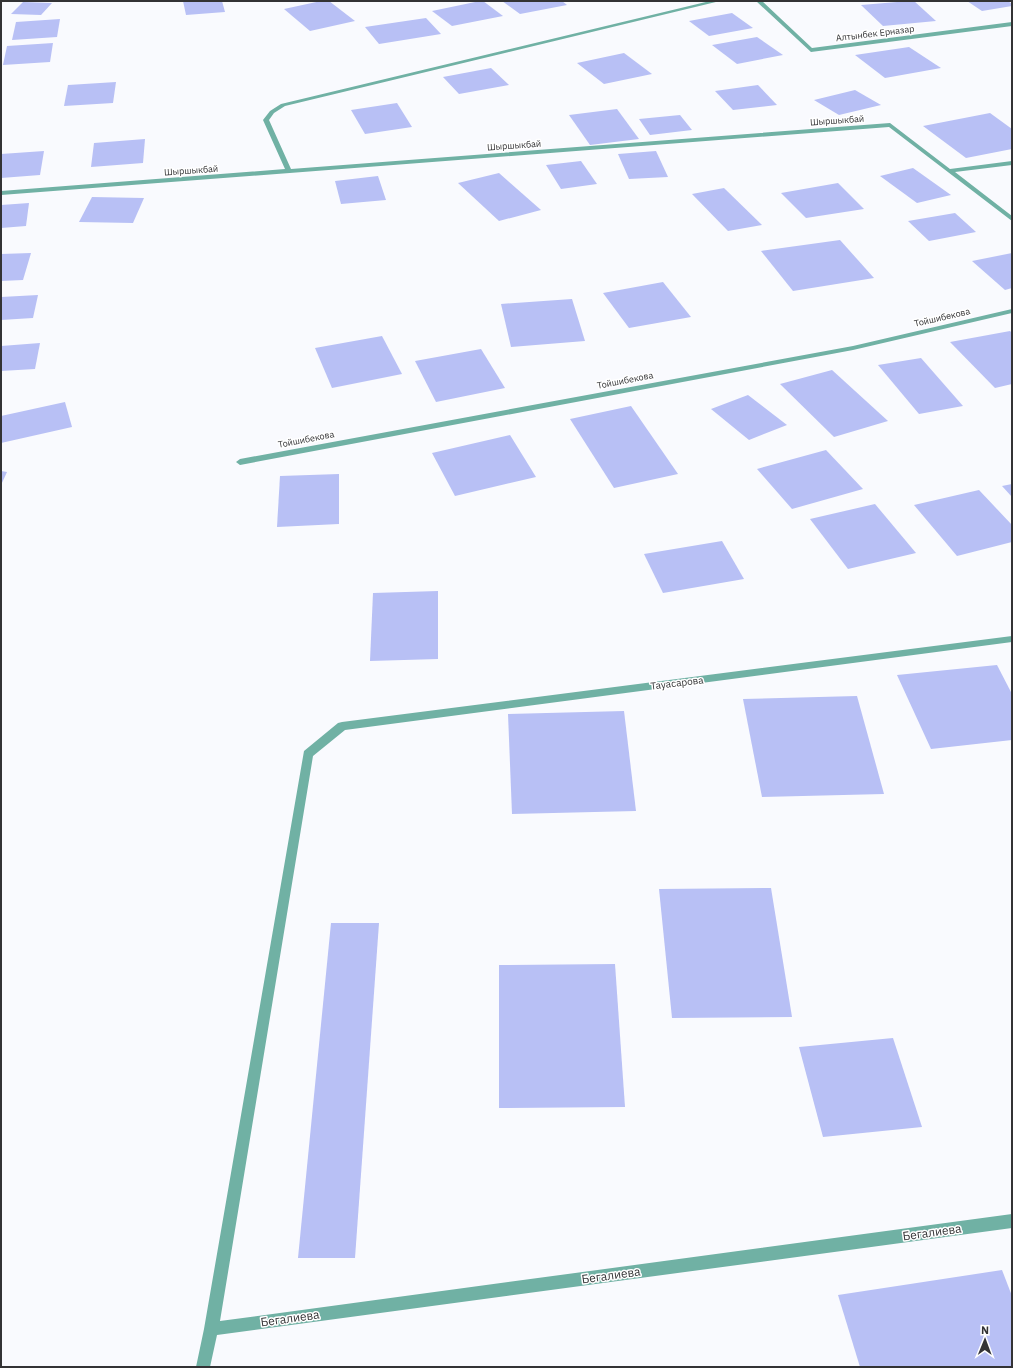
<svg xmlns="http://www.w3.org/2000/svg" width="1013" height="1368" viewBox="0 0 1013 1368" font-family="'IBM Plex Sans',sans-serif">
<rect width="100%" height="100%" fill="#f9fafe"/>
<g fill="#b8c0f5">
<polygon points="183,1 222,1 225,12 186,15"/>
<polygon points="321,1 329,1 355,21 310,31 284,9"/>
<polygon points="480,1 483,1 503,16 452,26 432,11"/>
<polygon points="502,1 562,1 567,5 520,14"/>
<polygon points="909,1 914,1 936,21 883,26 861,5"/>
<polygon points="967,1 1008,1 1012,4 1012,6 982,11"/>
<polygon points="23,2 52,3 41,15 11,14"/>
<polygon points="732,13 753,28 709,36 689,21"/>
<polygon points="426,18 441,34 379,44 365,27"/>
<polygon points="60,19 57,37 12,40 16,22"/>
<polygon points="757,37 783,55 737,64 712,45"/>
<polygon points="53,43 50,62 3,65 7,46"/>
<polygon points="909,47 941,68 885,78 855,55"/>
<polygon points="624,53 652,74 604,84 577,63"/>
<polygon points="491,68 509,85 459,94 443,77"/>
<polygon points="116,82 113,103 64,106 68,85"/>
<polygon points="758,85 777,105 733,110 715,91"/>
<polygon points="855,90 881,105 839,115 814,100"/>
<polygon points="397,103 412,127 365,134 351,110"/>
<polygon points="617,109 639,139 590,145 569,115"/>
<polygon points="990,113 1012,129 1012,149 966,158 923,126"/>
<polygon points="680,115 692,130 650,135 639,119"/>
<polygon points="145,139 143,163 91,167 94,143"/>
<polygon points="44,151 40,175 1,178 1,154"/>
<polygon points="656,151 668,177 629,179 618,154"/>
<polygon points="581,161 597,184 561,189 546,165"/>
<polygon points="913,168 951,195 917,203 880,176"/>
<polygon points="499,173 541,210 499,221 458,183"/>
<polygon points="378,176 386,200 341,204 335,181"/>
<polygon points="838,183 864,209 806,218 781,193"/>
<polygon points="724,188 762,225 728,231 692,194"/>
<polygon points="92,197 144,198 133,223 79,222"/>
<polygon points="29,203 26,226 1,228 1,205"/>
<polygon points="955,213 976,232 929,241 908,221"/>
<polygon points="840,240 874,278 793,291 761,251"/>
<polygon points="31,253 23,280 1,281 1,254"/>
<polygon points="1012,253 1012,288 1005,290 972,261"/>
<polygon points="663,282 691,317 629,328 603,293"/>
<polygon points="38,295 33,318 1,320 1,297"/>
<polygon points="572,299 585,341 511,347 501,304"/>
<polygon points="1010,331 1012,333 1012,384 995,388 950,342"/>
<polygon points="382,336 402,374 332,388 315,348"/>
<polygon points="40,343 35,369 1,371 1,346"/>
<polygon points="481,349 505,388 436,402 415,361"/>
<polygon points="921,358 963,406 919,414 878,365"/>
<polygon points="832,370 888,421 834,437 780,384"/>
<polygon points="748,395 787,425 749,440 711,409"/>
<polygon points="65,402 72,427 1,443 1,416"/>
<polygon points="631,406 678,474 614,488 570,419"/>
<polygon points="510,435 536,477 455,496 432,453"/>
<polygon points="826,450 863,489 792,509 757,469"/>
<polygon points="1,471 7,472 1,485"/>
<polygon points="339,474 339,524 277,527 280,476"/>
<polygon points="1012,484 1012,497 1002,486"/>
<polygon points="979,490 1012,525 1012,542 957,556 914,505"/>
<polygon points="875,504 916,553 848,569 810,519"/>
<polygon points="722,541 744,579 663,593 644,554"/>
<polygon points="438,591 438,659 370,661 373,593"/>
<polygon points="997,665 1012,694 1012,740 931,749 897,675"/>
<polygon points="857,696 884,794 762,797 743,699"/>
<polygon points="624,711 636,811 512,814 508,714"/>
<polygon points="771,888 792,1017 672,1018 659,889"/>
<polygon points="331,923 379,923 355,1258 298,1258"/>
<polygon points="615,964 625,1107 499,1108 499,965"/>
<polygon points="893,1038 922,1127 823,1137 799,1047"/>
<polygon points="1002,1270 1012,1296 1012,1367 860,1367 838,1295"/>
</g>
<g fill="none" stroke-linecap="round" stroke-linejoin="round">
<g fill="#70b1a4" fill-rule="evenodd">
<polygon points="710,1 720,1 285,106 274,113 269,120 291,169 890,123 950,169 1012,161 1012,165 955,172 1012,216 1012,221 889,127 1,195 1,191 285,169 263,120 270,111 281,104"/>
<polygon points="756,1 762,1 812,48 1012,22 1012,26 811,52"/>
<polygon points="1012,309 1012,313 853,350 240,465 236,462 240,459 853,346"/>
<polygon points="1012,636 1012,642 345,730 313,756 220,1321 1012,1214 1012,1228 217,1335 210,1367 196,1367 204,1329 304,751 338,723 342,722"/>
</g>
</g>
<g text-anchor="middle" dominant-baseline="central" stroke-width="3" stroke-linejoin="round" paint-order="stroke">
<g font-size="9" fill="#333335" stroke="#fff">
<text transform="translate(875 33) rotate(-7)">Алтынбек Ерназар</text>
<text transform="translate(837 120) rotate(-4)">Шыршыкбай</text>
<text transform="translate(514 145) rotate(-4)">Шыршыкбай</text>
<text transform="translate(191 170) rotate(-4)">Шыршыкбай</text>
<text transform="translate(942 317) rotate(-13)">Тойшибекова</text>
<text transform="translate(625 380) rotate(-11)">Тойшибекова</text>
<text transform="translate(306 439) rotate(-11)">Тойшибекова</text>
</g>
<g font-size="10" fill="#333335" stroke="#fff">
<text transform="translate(677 683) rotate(-7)">Тауасарова</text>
</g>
<g font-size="12" fill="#333335" stroke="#fff">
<text transform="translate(932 1232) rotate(-8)">Бегалиева</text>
<text transform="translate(611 1275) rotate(-8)">Бегалиева</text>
<text transform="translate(290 1318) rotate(-8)">Бегалиева</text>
</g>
</g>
<rect width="1013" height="1368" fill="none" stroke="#333335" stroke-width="4"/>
<g transform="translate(985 1340) rotate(1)" stroke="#ffffff" stroke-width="3" paint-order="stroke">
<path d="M0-3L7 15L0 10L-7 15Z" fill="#333335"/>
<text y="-6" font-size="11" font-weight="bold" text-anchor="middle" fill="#333335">N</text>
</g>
</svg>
